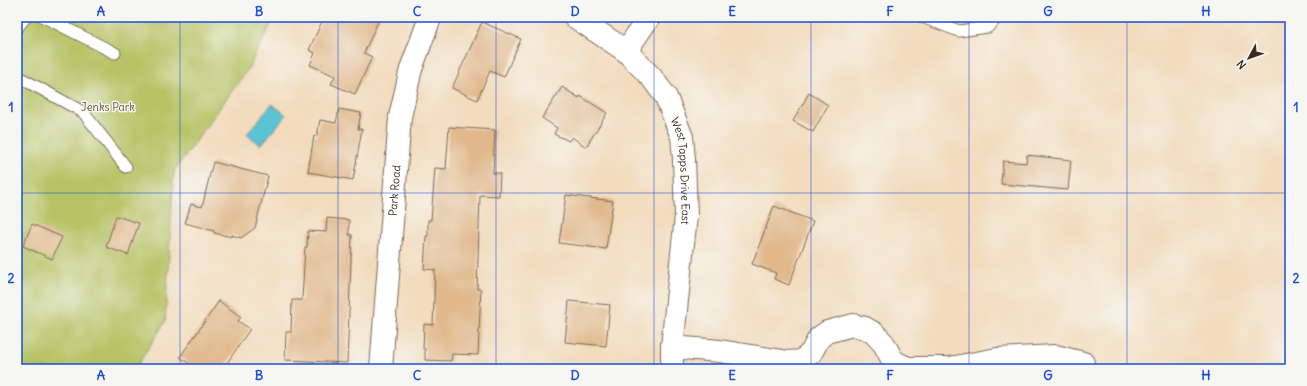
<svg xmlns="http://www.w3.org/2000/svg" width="1307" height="386" viewBox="0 0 1307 386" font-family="Delius,sans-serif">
<rect width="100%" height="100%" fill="#f6f6f2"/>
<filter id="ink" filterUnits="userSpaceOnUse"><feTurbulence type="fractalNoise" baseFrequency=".025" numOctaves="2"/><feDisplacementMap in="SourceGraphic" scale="8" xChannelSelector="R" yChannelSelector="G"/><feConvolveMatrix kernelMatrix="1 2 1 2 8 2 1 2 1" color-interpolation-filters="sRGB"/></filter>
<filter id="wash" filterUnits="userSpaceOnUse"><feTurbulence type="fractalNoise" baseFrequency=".012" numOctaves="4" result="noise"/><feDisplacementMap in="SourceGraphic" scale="16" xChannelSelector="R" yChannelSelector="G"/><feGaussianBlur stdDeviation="0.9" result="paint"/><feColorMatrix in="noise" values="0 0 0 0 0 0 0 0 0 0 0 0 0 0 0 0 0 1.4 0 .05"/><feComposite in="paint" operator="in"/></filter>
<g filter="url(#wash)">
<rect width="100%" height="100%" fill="#f2dcbd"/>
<polygon fill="#b6c365" stroke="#787642" points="17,17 275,17 248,69 174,171 165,322 135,369 17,369"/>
<polygon fill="#5ac4d5" stroke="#4a777a" points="272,104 286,115 261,145 247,134"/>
<g id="blocks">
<g fill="#e1b98d">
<polygon points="324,17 380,17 364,53 372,57 355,94 331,84 335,76 310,65 315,53 309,50"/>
<polygon points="482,22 521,39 504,77 490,71 477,100 452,88"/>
<polygon points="562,87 579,98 580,96 607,113 586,147 572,137 569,141 554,134 557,128 542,118"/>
<polygon points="809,93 828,105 813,132 793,121"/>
<polygon points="339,109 361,113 358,129 362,129 353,180 308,172 314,136 317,136 320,120 336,123"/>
<polygon points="449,127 495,130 493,173 500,173 499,196 480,195 477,289 481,289 478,355 452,354 451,361 425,360 425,349 423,349 424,324 433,325 435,270 424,269 426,236 428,236 428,220 431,220 435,168 446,169"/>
<polygon points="1027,155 1071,160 1068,190 1001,184 1003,161 1026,163"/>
<polygon points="213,162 268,176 255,228 241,238 232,235 232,237 214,233 214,231 185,223 191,204 202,207"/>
<polygon points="566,195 613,201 606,249 559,243"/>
<polygon points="774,206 813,221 789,285 774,279 776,273 752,264"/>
<polygon points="116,216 139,223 128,255 106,247"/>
<polygon points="327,218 349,220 349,235 352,235 347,363 285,360 286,332 291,332 292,300 302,300 305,247 307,247 308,231 326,232"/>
<polygon points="32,224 62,237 52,259 23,246"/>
<polygon points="219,301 241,317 238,321 250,329 223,369 197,369 180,357"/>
<polygon points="569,301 610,305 606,346 565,342"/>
</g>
</g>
</g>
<g filter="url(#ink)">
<use href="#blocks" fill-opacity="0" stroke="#7b6856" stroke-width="1"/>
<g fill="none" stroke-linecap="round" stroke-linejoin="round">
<g stroke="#7b6856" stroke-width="13">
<g id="lane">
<polyline points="44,17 115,53"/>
<polyline points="922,17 959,31 988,27 998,17"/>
<polyline points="17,28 26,17"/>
<polyline points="17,76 83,112 126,167"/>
</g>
</g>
<g stroke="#7b6856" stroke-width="24">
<g id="street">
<path id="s1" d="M 575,17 L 626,51 L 652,78 L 666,97 L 682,137 L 684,159 L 686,216 L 672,347 L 672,369"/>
<polyline points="626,51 649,17"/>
<polyline points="672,347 720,351 789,362 801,361 811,353 819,338 827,332 853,325 865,328 874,333 884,344 892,359 897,363 908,368 950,368 997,359 1055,356 1083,363"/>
<path id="s2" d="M 381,369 L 400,117 L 411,69 L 428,23 L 431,17"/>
</g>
</g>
<use href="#lane" stroke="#fff" stroke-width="11"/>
<use href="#street" stroke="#fff" stroke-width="22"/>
</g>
</g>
<path fill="none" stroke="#1d4ed8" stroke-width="1" stroke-opacity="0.55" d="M 180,17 L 180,369M 338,17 L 338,369M 496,17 L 496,369M 654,17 L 654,369M 811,17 L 811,369M 969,17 L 969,369M 1127,17 L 1127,369M 17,193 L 1290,193"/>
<g text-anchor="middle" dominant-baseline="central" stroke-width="3" stroke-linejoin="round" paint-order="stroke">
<g font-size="11" fill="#605833" stroke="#f6f6f2">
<text x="108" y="107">Jenks Park</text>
</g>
<g font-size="11" fill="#3b2a1e" stroke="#f6f6f2">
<text stroke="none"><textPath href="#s1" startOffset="199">West Tapps Drive East</textPath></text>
<text stroke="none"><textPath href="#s2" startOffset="179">Park Road</textPath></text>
</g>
</g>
<rect width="1307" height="386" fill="none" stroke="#f6f6f2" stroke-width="44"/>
<g transform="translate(1249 58) rotate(229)" stroke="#f6f6f2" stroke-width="3" paint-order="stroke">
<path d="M0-3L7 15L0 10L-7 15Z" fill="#3b2a1e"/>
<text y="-6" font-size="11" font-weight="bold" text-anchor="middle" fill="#3b2a1e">N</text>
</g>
<rect x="22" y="22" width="1263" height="342" fill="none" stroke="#1d4ed8" stroke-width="1.5"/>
<g font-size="13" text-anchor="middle" font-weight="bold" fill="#1d4ed8">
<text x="101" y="16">A</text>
<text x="259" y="16">B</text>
<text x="417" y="16">C</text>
<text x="575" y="16">D</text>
<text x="732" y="16">E</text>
<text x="890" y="16">F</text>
<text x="1048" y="16">G</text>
<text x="1206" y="16">H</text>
<text x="11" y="112">1</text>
<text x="1296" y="112">1</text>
<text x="11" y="283">2</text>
<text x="1296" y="283">2</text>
<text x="101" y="380">A</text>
<text x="259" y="380">B</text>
<text x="417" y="380">C</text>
<text x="575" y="380">D</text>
<text x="732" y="380">E</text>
<text x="890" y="380">F</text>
<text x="1048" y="380">G</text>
<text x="1206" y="380">H</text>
</g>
</svg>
